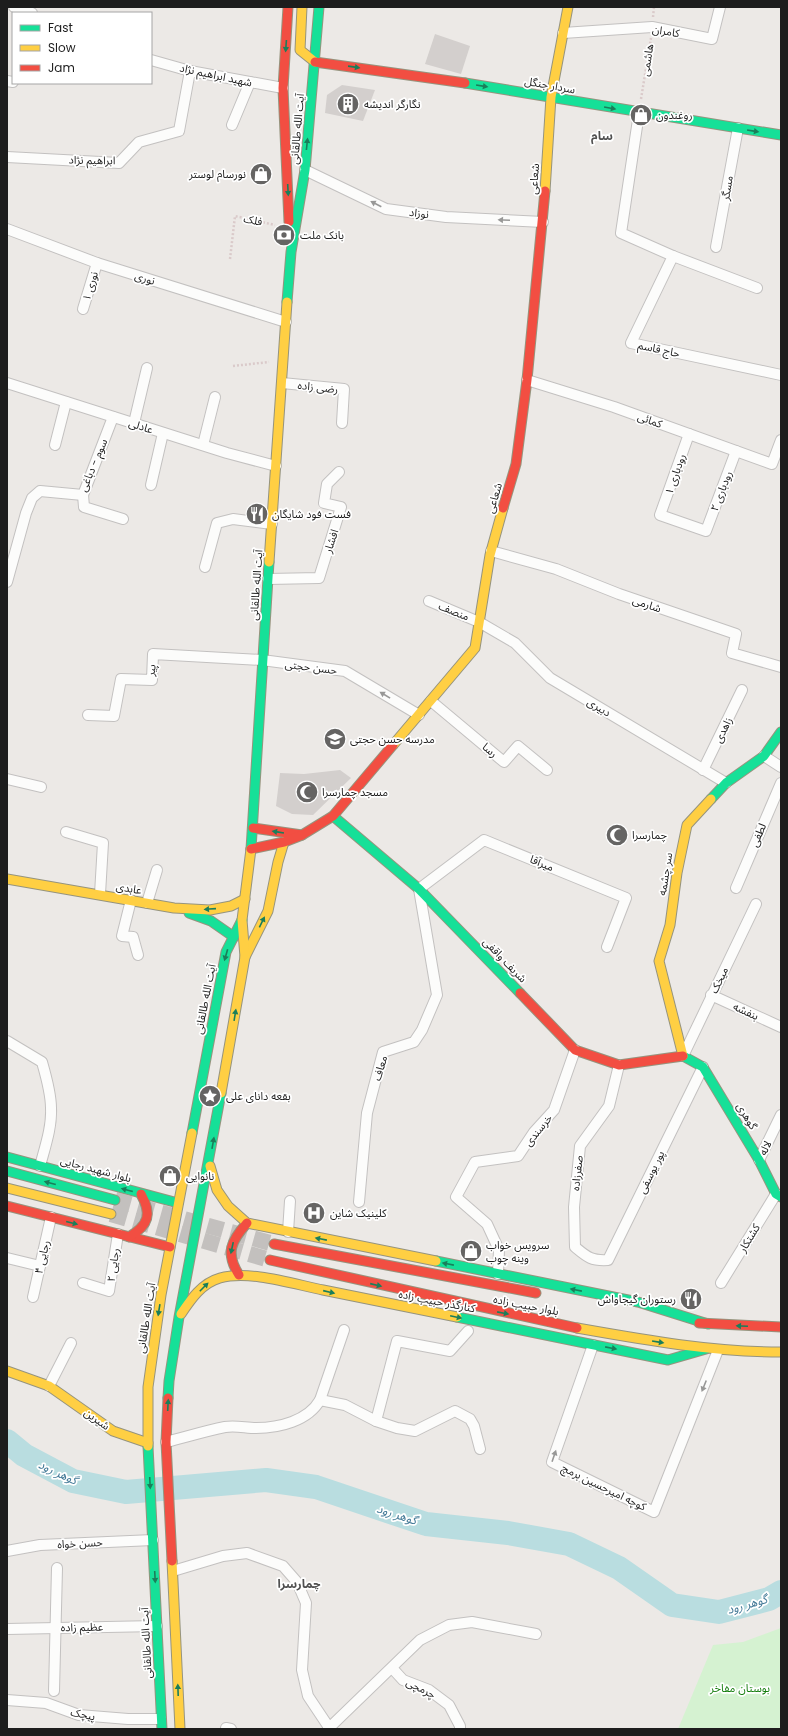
<svg xmlns="http://www.w3.org/2000/svg" width="788" height="1736" viewBox="0 0 788 1736" font-family="Poppins,'Noto Sans Arabic',sans-serif">
<rect width="100%" height="100%" fill="#ece9e6"/>
<polygon fill="#d5f2d1" points="781,1628 781,1729 678,1729 713,1645 743,1642"/>
<g fill="none" stroke-linecap="round" stroke-linejoin="round">
<polyline stroke="#b9dde0" stroke-width="24" points="7,1441 24,1455 73,1481 126,1492 266,1480 316,1487 426,1524 508,1533 569,1544 619,1568 672,1605 719,1612 769,1599 781,1592"/>
</g>
<g fill="#d3cfcd">
<polygon points="435,34 470,46 461,74 425,64"/>
<polygon points="342,85 375,90 363,121 325,113 327,95"/>
<polygon points="340,770 351,778 313,815 292,814 276,806 280,773 304,774"/>
</g>
<g fill="none" stroke-linecap="round" stroke-linejoin="round">
<g stroke="#c3c0be" stroke-width="16" stroke-dasharray="16 8" stroke-linecap="butt">
<polyline points="115,1200 274,1244"/>
<polyline points="111,1214 270,1260"/>
</g>
<g stroke="#c3c1c0" stroke-width="12">
<g id="street">
<polyline points="14,7 32,13"/>
<polyline points="563,33 652,27 712,39 720,7"/>
<polyline points="151,60 190,71 283,88"/>
<polyline points="7,81 13,82"/>
<polyline points="639,113 621,233 673,256 757,288"/>
<polyline points="232,125 250,82"/>
<polyline points="7,157 119,163 139,142 179,131 190,71"/>
<polyline points="305,170 386,209 446,217 543,222"/>
<polyline points="7,229 97,263 286,322"/>
<polyline points="716,247 738,128"/>
<polyline points="673,256 631,343 781,375"/>
<polyline points="83,309 97,263"/>
<polyline points="527,380 614,407 772,464 781,440"/>
<polyline points="7,383 227,453 276,466"/>
<polyline points="282,383 344,389 342,423"/>
<polyline points="134,423 147,368"/>
<polyline points="689,434 660,515 706,531 736,451"/>
<polyline points="55,445 66,402"/>
<polyline points="203,445 215,397"/>
<polyline points="151,485 163,433"/>
<polyline points="83,495 84,507 123,519"/>
<polyline points="491,551 556,569 619,594 736,634 732,653 781,667"/>
<polyline points="205,567 217,523 233,519 272,524"/>
<polyline points="268,579 319,578 341,507 324,503 327,484 339,472"/>
<polyline points="7,582 26,513 32,498 40,491 83,495 113,417"/>
<polyline points="429,601 479,622 515,643 550,678 726,783"/>
<polyline points="431,701 504,762 518,746 547,770"/>
<polyline points="88,715 114,716 121,679 152,680 153,654 262,660 345,671 419,715"/>
<polyline points="764,756 781,767"/>
<polyline points="703,770 742,690"/>
<polyline points="7,779 41,787"/>
<polyline points="66,832 103,843 100,894"/>
<polyline points="736,888 781,783"/>
<polyline points="131,900 122,936 133,937 138,955"/>
<polyline points="147,903 157,870"/>
<polyline points="711,995 781,1027"/>
<path d="M 7,1041 L 42,1062 C 46,1076 51,1093 51,1108 C 52,1127 45,1147 40,1166"/>
<polyline points="683,1056 756,904"/>
<path d="M 619,1065 L 609,1106 L 580,1146 L 574,1207 L 575,1247 C 587,1257 591,1261 608,1260 L 703,1067"/>
<polyline points="759,1160 781,1115"/>
<polyline points="359,1202 367,1113 383,1052 414,1042 422,1030 437,995 419,889 484,840 626,898 607,947"/>
<polyline points="288,1232 290,1201"/>
<polyline points="7,1258 40,1266"/>
<polyline points="498,1274 499,1250 487,1224 456,1197 475,1162 518,1156 534,1132 554,1110 575,1050"/>
<polyline points="83,1283 109,1291 118,1234"/>
<polyline points="721,1283 776,1194"/>
<polyline points="33,1297 51,1217"/>
<polyline points="593,1345 552,1462 654,1512 718,1350"/>
<polyline points="49,1386 71,1343"/>
<polyline points="320,1400 344,1330"/>
<polyline points="376,1421 397,1341 450,1351 468,1331"/>
<path d="M 166,1442 C 186,1437 205,1431 225,1427 C 235,1425 246,1428 256,1428 C 279,1428 308,1421 320,1400 L 345,1405 L 376,1421 L 397,1428 L 415,1431 L 455,1411 L 470,1419 L 474,1426 L 480,1449"/>
<polyline points="7,1551 40,1545 153,1540"/>
<polyline points="173,1571 223,1556 247,1553 283,1566 297,1582 306,1603 302,1670 308,1696 330,1729"/>
<polyline points="7,1629 157,1626"/>
<polyline points="392,1668 403,1680 429,1690 449,1705 460,1726 460,1729"/>
<polyline points="54,1691 57,1568"/>
<polyline points="7,1700 46,1703 79,1715 128,1719 161,1719"/>
<polyline points="226,1728 231,1729"/>
<polyline points="328,1729 420,1640 449,1625 472,1622 536,1634"/>
</g>
</g>
<g stroke="#96947e" stroke-width="11">
<g id="fast">
<polyline points="465,83 781,135"/>
<polyline points="287,302 291,252 305,170 319,7"/>
<polyline points="711,799 726,783 764,756 781,732"/>
<polyline points="333,816 419,889 520,993"/>
<polyline points="251,849 269,562"/>
<polyline points="189,913 211,921 234,937"/>
<polyline points="683,1056 703,1067 759,1160 776,1194 781,1197"/>
<polyline points="192,1133 226,952 242,920"/>
<polyline points="7,1157 178,1203"/>
<polyline points="7,1171 115,1200"/>
<polyline points="436,1261 638,1302 708,1324"/>
<polyline points="457,1317 668,1360 706,1349"/>
<polyline points="168,1398 169,1381 179,1317 221,1093"/>
<polyline points="148,1446 162,1729"/>
</g>
</g>
<g stroke="#96947e" stroke-width="11">
<g id="slow">
<polyline points="302,7 300,50 315,62"/>
<polyline points="545,191 551,97 568,7"/>
<polyline points="269,562 287,302"/>
<polyline points="393,745 475,648 490,555 503,508"/>
<polyline points="7,879 174,908 210,910 231,906 245,899"/>
<polyline points="245,957 268,911 278,862 284,842"/>
<polyline points="683,1056 659,961 670,925 677,873 687,825 711,799"/>
<polyline points="221,1093 245,957 242,920 251,849"/>
<polyline points="210,1166 217,1190 228,1206 247,1223 436,1261"/>
<polyline points="7,1188 111,1214"/>
<path d="M 181,1314 C 191,1299 202,1283 220,1278 C 250,1270 293,1284 323,1290 C 367,1299 412,1308 457,1317"/>
<path d="M 577,1328 C 645,1340 712,1352 781,1352"/>
<polyline points="7,1371 49,1386 113,1431 148,1443"/>
<polyline points="148,1446 148,1387 161,1295 192,1133"/>
<polyline points="172,1561 180,1729"/>
</g>
</g>
<g stroke="#96947e" stroke-width="11">
<g id="jam">
<polyline points="288,7 283,88 289,222"/>
<polyline points="315,62 465,83"/>
<polyline points="503,508 516,464 527,380 545,191"/>
<polyline points="253,828 302,835"/>
<polyline points="251,849 284,842 302,835 333,816 393,745"/>
<polyline points="520,993 575,1050 619,1065 683,1056"/>
<polyline points="7,1206 170,1247"/>
<path d="M 129,1237 C 149,1225 152,1214 141,1194"/>
<polyline points="274,1244 536,1293"/>
<polyline points="270,1260 577,1328"/>
<path d="M 239,1275 C 225,1253 231,1241 247,1223"/>
<polyline points="699,1323 781,1327"/>
<polyline points="168,1398 166,1442 172,1561"/>
</g>
</g>
<g stroke="#dacaca" stroke-width="2.5" stroke-dasharray="2 2" stroke-linecap="butt">
<polyline points="653,17 654,7"/>
<polyline points="641,99 651,38"/>
<polyline points="230,259 235,216 275,225"/>
<polyline points="233,366 269,362"/>
</g>
<use href="#street" stroke="#fcfcfb" stroke-width="10"/>
<use href="#fast" stroke="#16e098" stroke-width="9"/>
<use href="#slow" stroke="#ffcf43" stroke-width="9"/>
<use href="#jam" stroke="#f24e42" stroke-width="9"/>
</g>
<defs><path id="oneway-solid" d="M-6-.8H1V-3.2L6.5 0L1 3.2V.8H-6Z"/></defs>
<g fill="#1a7e5a">
<use href="#oneway-solid" transform="translate(286 46) rotate(94)"/>
<use href="#oneway-solid" transform="translate(354 67) rotate(8)"/>
<use href="#oneway-solid" transform="translate(482 86) rotate(9)"/>
<use href="#oneway-solid" transform="translate(610 108) rotate(10)"/>
<use href="#oneway-solid" transform="translate(753 131) rotate(9)"/>
<use href="#oneway-solid" transform="translate(307 144) rotate(-84)"/>
<use href="#oneway-solid" transform="translate(288 190) rotate(87)"/>
<use href="#oneway-solid" transform="translate(278 832) rotate(-171)"/>
<use href="#oneway-solid" transform="translate(210 909) rotate(176)"/>
<use href="#oneway-solid" transform="translate(262 922) rotate(-64)"/>
<use href="#oneway-solid" transform="translate(226 955) rotate(106)"/>
<use href="#oneway-solid" transform="translate(235 1015) rotate(-81)"/>
<use href="#oneway-solid" transform="translate(213 1143) rotate(-80)"/>
<use href="#oneway-solid" transform="translate(50 1183) rotate(-165)"/>
<use href="#oneway-solid" transform="translate(127 1190) rotate(-165)"/>
<use href="#oneway-solid" transform="translate(72 1223) rotate(14)"/>
<use href="#oneway-solid" transform="translate(321 1239) rotate(-169)"/>
<use href="#oneway-solid" transform="translate(232 1248) rotate(102)"/>
<use href="#oneway-solid" transform="translate(448 1264) rotate(-169)"/>
<use href="#oneway-solid" transform="translate(376 1285) rotate(13)"/>
<use href="#oneway-solid" transform="translate(204 1287) rotate(-45)"/>
<use href="#oneway-solid" transform="translate(576 1290) rotate(-169)"/>
<use href="#oneway-solid" transform="translate(329 1292) rotate(13)"/>
<use href="#oneway-solid" transform="translate(159 1310) rotate(99)"/>
<use href="#oneway-solid" transform="translate(503 1313) rotate(11)"/>
<use href="#oneway-solid" transform="translate(456 1317) rotate(12)"/>
<use href="#oneway-solid" transform="translate(742 1326) rotate(-177)"/>
<use href="#oneway-solid" transform="translate(658 1342) rotate(9)"/>
<use href="#oneway-solid" transform="translate(611 1348) rotate(11)"/>
<use href="#oneway-solid" transform="translate(168 1405) rotate(-87)"/>
<use href="#oneway-solid" transform="translate(150 1483) rotate(87)"/>
<use href="#oneway-solid" transform="translate(155 1577) rotate(87)"/>
<use href="#oneway-solid" transform="translate(178 1690) rotate(-92)"/>
</g>
<g fill="#989897">
<use href="#oneway-solid" transform="translate(376 204) rotate(-153)"/>
<use href="#oneway-solid" transform="translate(504 220) rotate(-177)"/>
<use href="#oneway-solid" transform="translate(385 695) rotate(-149)"/>
<use href="#oneway-solid" transform="translate(704 1386) rotate(112)"/>
<use href="#oneway-solid" transform="translate(554 1456) rotate(-71)"/>
</g>
<defs>
<g id="building-disc" transform="scale(1.15)"><circle r="9.5" fill="#656463" stroke="#fff"/><path d="M-4-6H4V6H1V3H-1V6H-4ZM-2.5-4.3h1.7v1.8h-1.7ZM.8-4.3h1.7v1.8H.8ZM-2.5-1h1.7V.8h-1.7ZM.8-1h1.7V.8H.8Z" fill="#fff"/></g>
<g id="shop-disc" transform="scale(1.15)"><circle r="9.5" fill="#656463" stroke="#fff"/><path d="M-5-2.5h2.3a2.7 3.5 0 0 1 5.4 0H5L5.5 6h-11ZM-1.5-2.5h3a1.5 2.3 0 0 0-3 0Z" fill="#fff"/></g>
<g id="bank-disc" transform="scale(1.15)"><circle r="9.5" fill="#656463" stroke="#fff"/><path d="M-6-4H6V4H-6ZM0-2.3a2.3 2.3 0 1 0 0 4.6a2.3 2.3 0 1 0 0-4.6Z" fill="#fff"/></g>
<g id="restaurant-disc" transform="scale(1.15)"><circle r="9.5" fill="#656463" stroke="#fff"/><path d="M-5-6h1v4h1v-4h1v4h1v-4h1v5L-1.5 .5V6h-2V.5L-5-1ZM5-6V6H3V1.5H1.5Q1.5-4 5-6Z" fill="#fff"/></g>
<g id="school-disc" transform="scale(1.15)"><circle r="9.5" fill="#656463" stroke="#fff"/><path d="M0-5L7-2L0 1L-7-2ZM-4 1L0 2.5L4 1V4Q0 6-4 4Z" fill="#fff"/></g>
<g id="mosque-disc" transform="scale(1.15)"><circle r="9.5" fill="#656463" stroke="#fff"/><path d="M3.5-4.9A6 6 0 1 0 3.5 4.9A5 5 0 1 1 3.5-4.9Z" fill="#fff"/></g>
<g id="sight-disc" transform="scale(1.15)"><circle r="9.5" fill="#656463" stroke="#fff"/><path d="M0-6L1.8-2.2L6-1.7L2.9 1.2L3.7 5.4L0 3.3L-3.7 5.4L-2.9 1.2L-6-1.7L-1.8-2.2Z" fill="#fff"/></g>
<g id="hospital-disc" transform="scale(1.15)"><circle r="9.5" fill="#656463" stroke="#fff"/><path d="M-5-5h3v3.5h4V-5h3V5h-3V1.5h-4V5h-3Z" fill="#fff"/></g>
</defs>
<g fill-rule="evenodd">
<use href="#building-disc" x="348" y="104"/>
<use href="#shop-disc" x="641" y="115"/>
<use href="#shop-disc" x="261" y="174"/>
<use href="#bank-disc" x="284" y="235"/>
<use href="#restaurant-disc" x="257" y="514"/>
<use href="#school-disc" x="335" y="739"/>
<use href="#mosque-disc" x="307" y="792"/>
<use href="#mosque-disc" x="617" y="835"/>
<use href="#sight-disc" x="210" y="1096"/>
<use href="#shop-disc" x="170" y="1176"/>
<use href="#hospital-disc" x="314" y="1213"/>
<use href="#shop-disc" x="471" y="1251"/>
<use href="#restaurant-disc" x="691" y="1299"/>
</g>
<g text-anchor="middle" dominant-baseline="central" stroke-width="3.5" stroke-linejoin="round" paint-order="stroke">
<g font-size="11" fill="#1d1d1d" stroke="#fff">
<text transform="translate(666 31) rotate(9)">کامران</text>
<text transform="translate(647 60) rotate(-81)">هاشمی</text>
<text transform="translate(216 75) rotate(12)">شهید ابراهیم نژاد</text>
<text transform="translate(550 85) rotate(10)">سردار جنگل</text>
<text transform="translate(297 129) rotate(-85)">آیت الله طالقانی</text>
<text transform="translate(92 160) rotate(1)">ابراهیم نژاد</text>
<text transform="translate(534 179) rotate(-86)">شعاعی</text>
<text transform="translate(727 188) rotate(-80)">مسگر</text>
<text transform="translate(419 213) rotate(7)">نوزاد</text>
<text transform="translate(253 220) rotate(11)">فلک</text>
<text transform="translate(145 278) rotate(18)">نوری</text>
<text transform="translate(90 286) rotate(-73)">نوری ۱</text>
<text transform="translate(659 349) rotate(12)">حاج قاسم</text>
<text transform="translate(318 387) rotate(6)">رضی زاده</text>
<text transform="translate(650 420) rotate(20)">کمائی</text>
<text transform="translate(141 426) rotate(18)">عادلی</text>
<text transform="translate(93 465) rotate(-67)">سوم - دباغی</text>
<text transform="translate(675 474) rotate(-71)">رودباری ۱</text>
<text transform="translate(721 491) rotate(-69)">رودباری ۲</text>
<text transform="translate(494 498) rotate(-74)">شعاعی</text>
<text transform="translate(331 541) rotate(-72)">افشار</text>
<text transform="translate(256 585) rotate(-86)">آیت الله طالقانی</text>
<text transform="translate(647 604) rotate(19)">شارمی</text>
<text transform="translate(454 611) rotate(22)">منصف</text>
<text transform="translate(311 667) rotate(7)">حسن حجتی</text>
<text transform="translate(151 670) rotate(-81)">پیر</text>
<text transform="translate(599 707) rotate(31)">دبیری</text>
<text transform="translate(723 730) rotate(-64)">زاهدی</text>
<text transform="translate(490 750) rotate(40)">رسا</text>
<text transform="translate(758 835) rotate(-67)">لطفی</text>
<text transform="translate(542 863) rotate(22)">میرآقا</text>
<text transform="translate(665 874) rotate(-81)">سر چشمه</text>
<text transform="translate(129 888) rotate(10)">عابدی</text>
<text transform="translate(505 960) rotate(46)">شریف واقفی</text>
<text transform="translate(719 980) rotate(-64)">میخک</text>
<text transform="translate(205 999) rotate(-79)">آیت الله طالقانی</text>
<text transform="translate(746 1011) rotate(25)">بنفشه</text>
<text transform="translate(380 1068) rotate(-73)">معاف</text>
<text transform="translate(747 1116) rotate(59)">گوهری</text>
<text transform="translate(538 1130) rotate(-51)">خرسندی</text>
<text transform="translate(765 1148) rotate(-64)">لاله</text>
<text transform="translate(96 1169) rotate(15)">بلوار شهید رجایی</text>
<text transform="translate(651 1172) rotate(-64)">پور یوسفی</text>
<text transform="translate(577 1173) rotate(-84)">صفرزاده</text>
<text transform="translate(749 1238) rotate(-59)">کشتکار</text>
<text transform="translate(42 1257) rotate(-77)">رجایی ۴</text>
<text transform="translate(113 1265) rotate(-82)">رجایی ۲</text>
<text transform="translate(437 1301) rotate(11)">کنارگذر حبیب زاده</text>
<text transform="translate(526 1305) rotate(11)">بلوار حبیب زاده</text>
<text transform="translate(146 1318) rotate(-81)">آیت الله طالقانی</text>
<text transform="translate(97 1419) rotate(35)">شیرین</text>
<text transform="translate(604 1487) rotate(26)">کوچه امیرحسین برمچ</text>
<text transform="translate(80 1543) rotate(-3)">حسن خواه</text>
<text transform="translate(82 1627) rotate(-1)">عظیم زاده</text>
<text transform="translate(146 1643) rotate(-93)">آیت الله طالقانی</text>
<text transform="translate(421 1688) rotate(27)">چرمچی</text>
<text transform="translate(83 1714) rotate(11)">پیچک</text>
</g>
<g font-size="11" fill="#1d1d1d" stroke="#fff" text-anchor="start">
<text x="364" y="104">نگارگر اندیشه</text>
<text x="656" y="115">روغندون</text>
<text x="246" y="174" text-anchor="end">نورسام لوستر</text>
<text x="300" y="235">بانک ملت</text>
<text x="272" y="514">فست فود شایگان</text>
<text x="350" y="739">مدرسه حسن حجتی</text>
<text x="322" y="792">مسجد چمارسرا</text>
<text x="632" y="835">چمارسرا</text>
<text x="226" y="1096">بقعه دانای علی</text>
<text x="186" y="1176">نانوایی</text>
<text x="330" y="1213">کلینیک شاین</text>
<text x="486" y="1245">سرویس خواب<tspan x="486" dy="13">وینه چوب</tspan></text>
<text x="676" y="1299" text-anchor="end">رستوران گیجاواش</text>
</g>
<g font-size="11" fill="#127c0b" stroke="#fff">
<text x="740" y="1688">بوستان مفاخر</text>
</g>
<g font-size="12" font-weight="bold" fill="#505050" stroke="#fff">
<text x="602" y="135">سام</text>
<text x="299" y="1583">چمارسرا</text>
</g>
<g font-size="12" font-style="italic" fill="#417896" stroke="#fff">
<text transform="translate(58 1472) rotate(25)">گوهر رود</text>
<text transform="translate(397 1514) rotate(18)">گوهر رود</text>
<text transform="translate(747 1604) rotate(-16)">گوهر رود</text>
</g>
</g>
<rect width="788" height="1736" fill="none" stroke="#1d1d1d" stroke-width="16"/>
<rect x="12" y="12" width="140" height="72" fill="#ffffff" stroke="#a5a5a5"/>
<rect x="20" y="25" width="20" height="6" fill="#16e098" stroke="#a5a5a5"/>
<text x="48" y="32" font-size="12" fill="#1d1d1d">Fast</text>
<rect x="20" y="45" width="20" height="6" fill="#ffcf43" stroke="#a5a5a5"/>
<text x="48" y="52" font-size="12" fill="#1d1d1d">Slow</text>
<rect x="20" y="65" width="20" height="6" fill="#f24e42" stroke="#a5a5a5"/>
<text x="48" y="72" font-size="12" fill="#1d1d1d">Jam</text>
</svg>
